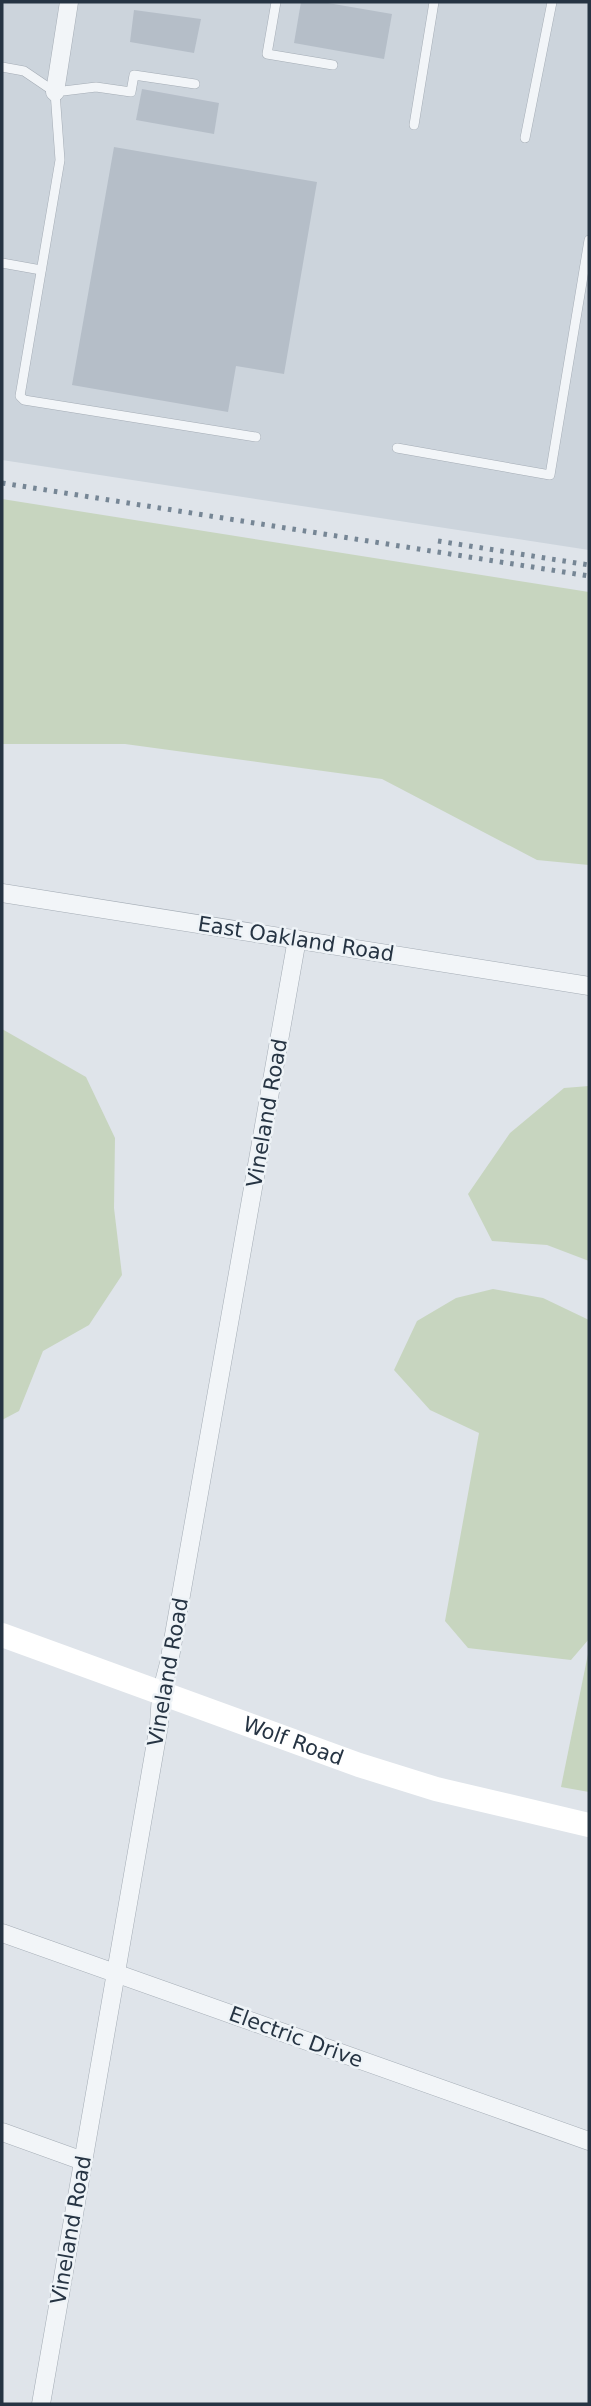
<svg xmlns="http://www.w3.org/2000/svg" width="591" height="2406" viewBox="0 0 591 2406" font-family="'DejaVu Sans',sans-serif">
<rect width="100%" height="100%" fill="#dfe4ea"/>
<polygon fill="#ccd4dc" points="2,2 589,2 589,550 2,460"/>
<g fill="#c7d5bf">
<polygon points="2,499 589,592 589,865 537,860 382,779 125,744 2,744"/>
<polygon points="2,1029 86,1077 115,1138 114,1208 122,1275 89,1325 43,1351 19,1411 2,1420"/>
<polygon points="589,1086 589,1261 547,1245 492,1241 468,1194 510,1133 564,1088"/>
<polygon points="493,1289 543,1298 589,1320 589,1639 571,1660 468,1648 445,1621 479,1433 430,1410 394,1370 417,1321 456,1298"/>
<polygon points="589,1649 589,1792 561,1787"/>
</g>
<g fill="#b5bec8">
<polygon points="301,2 322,2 392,14 384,59 294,43"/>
<polygon points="134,10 201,19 194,53 130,42"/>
<polygon points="142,89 219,103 214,134 136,120"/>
<polygon points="114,147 317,182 284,374 236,366 228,412 72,385"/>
</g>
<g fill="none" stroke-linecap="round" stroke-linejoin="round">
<g stroke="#a4acb5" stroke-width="10">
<g id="lane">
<polyline points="276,2 267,54 333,65"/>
<polyline points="2,67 24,71 55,92 96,87 131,92 134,75 195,84"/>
<polyline points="55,92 60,160 20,396 24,400 256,437"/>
<polyline points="414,125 434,2"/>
<polyline points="525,138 552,2"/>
<polyline points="2,263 41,270"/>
<polyline points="397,448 550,475 589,240"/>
</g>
</g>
<g stroke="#a4acb5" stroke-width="19">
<g id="street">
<polyline points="55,92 69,2"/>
<polyline points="2,893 589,986"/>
<polyline points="2,1933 589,2141"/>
<polyline points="2,2132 83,2161"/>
<polyline points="41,2404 159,1725 161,1694 169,1663 297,939"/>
</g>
</g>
<use href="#lane" stroke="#f2f5f8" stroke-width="9"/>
<use href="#street" stroke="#f2f5f8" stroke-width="18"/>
<path stroke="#fff" stroke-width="24" id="s1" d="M 2,1635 L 359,1765 L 436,1789 L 589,1825"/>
<g stroke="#768695" stroke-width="5" stroke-dasharray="3.5 7" stroke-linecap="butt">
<polyline points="2,483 589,576"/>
<polyline points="438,541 589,565"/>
</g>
</g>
<g text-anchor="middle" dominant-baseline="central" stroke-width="5" stroke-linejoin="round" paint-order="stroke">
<g font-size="21" fill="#263443" stroke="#eef3f7">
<text transform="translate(296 939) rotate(9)">East Oakland Road</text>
<text transform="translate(267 1113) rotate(-80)">Vineland Road</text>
<text transform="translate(168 1672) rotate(-80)">Vineland Road</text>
<text stroke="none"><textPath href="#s1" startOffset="310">Wolf Road</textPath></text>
<text transform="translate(296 2037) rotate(20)">Electric Drive</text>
<text transform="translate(71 2230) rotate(-80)">Vineland Road</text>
</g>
</g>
<rect width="591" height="2406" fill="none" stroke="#263443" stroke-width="7"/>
</svg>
